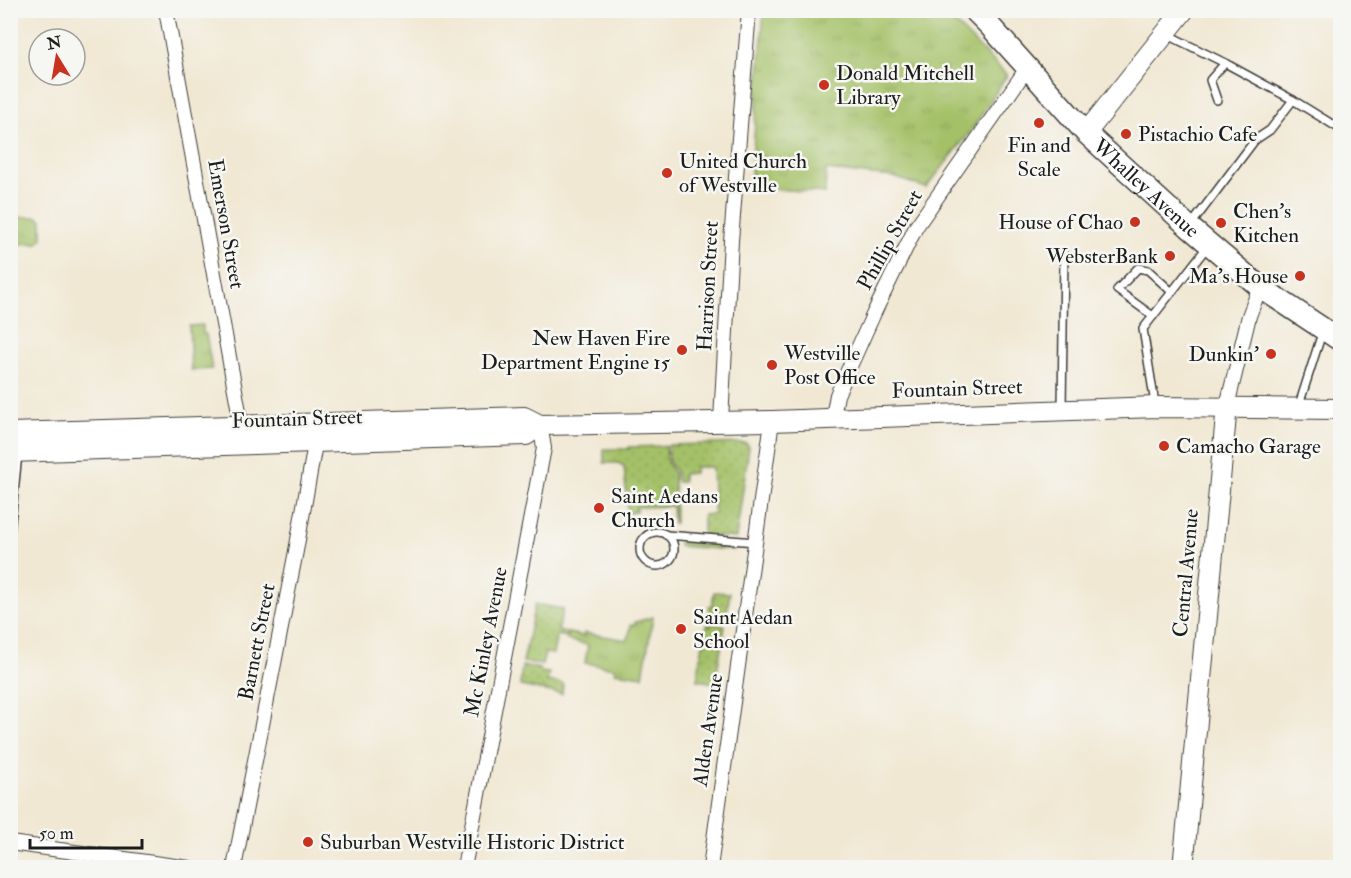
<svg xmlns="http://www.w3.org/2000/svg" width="1351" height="878" viewBox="0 0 1351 878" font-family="'IM FELL Double Pica',serif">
<defs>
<pattern id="grass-dots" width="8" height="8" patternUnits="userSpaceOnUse" patternTransform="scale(1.5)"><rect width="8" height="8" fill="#a4c168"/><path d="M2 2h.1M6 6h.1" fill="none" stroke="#8da55a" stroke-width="1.8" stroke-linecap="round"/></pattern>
<pattern id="park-tufts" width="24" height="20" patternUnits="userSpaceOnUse" patternTransform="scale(1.5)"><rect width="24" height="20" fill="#a4c168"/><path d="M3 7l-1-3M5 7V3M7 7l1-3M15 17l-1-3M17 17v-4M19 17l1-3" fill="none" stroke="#8da55a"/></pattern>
</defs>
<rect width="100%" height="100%" fill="#f6f6f2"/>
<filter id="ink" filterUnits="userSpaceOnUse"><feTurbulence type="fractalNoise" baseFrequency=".0167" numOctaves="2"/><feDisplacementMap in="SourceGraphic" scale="12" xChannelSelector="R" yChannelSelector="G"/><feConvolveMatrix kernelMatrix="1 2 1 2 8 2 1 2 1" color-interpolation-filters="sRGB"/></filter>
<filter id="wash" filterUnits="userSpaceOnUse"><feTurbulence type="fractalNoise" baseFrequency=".008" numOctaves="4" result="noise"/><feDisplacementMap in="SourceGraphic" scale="24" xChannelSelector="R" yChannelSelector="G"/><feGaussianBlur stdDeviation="1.35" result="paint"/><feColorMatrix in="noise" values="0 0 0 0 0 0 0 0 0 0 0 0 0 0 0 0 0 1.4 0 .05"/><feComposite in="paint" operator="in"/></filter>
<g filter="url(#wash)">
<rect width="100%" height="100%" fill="#f1e8d3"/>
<g fill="url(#grass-dots)" stroke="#606e42" stroke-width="1.5">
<polygon points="746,443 749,447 736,538 703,535 703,515 714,514 712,467 695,467 695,473 683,474 683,482 677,482 676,471 669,462 669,445"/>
<polygon points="666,446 667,463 674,473 675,523 673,523 672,506 636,507 636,511 628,514 624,466 618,463 604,463 604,449 629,449 629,447"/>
<polygon points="685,541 730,545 735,546 734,550 679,546 679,542"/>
<polygon points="714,592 730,593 726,618 709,616 709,606 712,606"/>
<polygon points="535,604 563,609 558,631 568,633 567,637 557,635 553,654 545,653 542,665 523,662"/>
<polygon points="710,623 725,626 715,683 697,680 706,625 710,626"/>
<polygon points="522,666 540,669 540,672 549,673 547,681 563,684 562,694 520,686"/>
</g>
<g fill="url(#park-tufts)" stroke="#606e42" stroke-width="1.5">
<polygon points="764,11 932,11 956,24 1007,75 971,131 926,188 894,177 826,170 825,193 750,187"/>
<polygon points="18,217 38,217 42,220 42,239 38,243 17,244 14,241 14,221"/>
<polygon points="203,325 203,334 206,334 212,369 191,370 189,326"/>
<polygon points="653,617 643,676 615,672 615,668 585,663 588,645 567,640 568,633 584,636 584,633 628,640 631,624 634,625 635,622"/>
</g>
</g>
<g filter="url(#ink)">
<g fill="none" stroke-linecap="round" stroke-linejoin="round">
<g stroke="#3c3b37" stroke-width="10">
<g id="lane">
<polyline points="1168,35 1225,63 1293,100 1270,130 1255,140 1191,225"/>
<polyline points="1217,100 1210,80 1225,63"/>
<polyline points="1293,100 1340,129"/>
<polyline points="1153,316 1117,290 1138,268 1148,270 1172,292"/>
<polyline points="1155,404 1143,329 1207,247"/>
<polyline points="1299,405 1322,333"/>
<polyline points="1062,409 1064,253"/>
<polyline points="10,532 18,454"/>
<circle cx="657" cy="549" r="17"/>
<polyline points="666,535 756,542"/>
</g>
</g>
<g stroke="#3c3b37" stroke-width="16">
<g id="street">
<polyline points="166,10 243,434"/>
<polyline points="1227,406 1249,316 1260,287"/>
<polyline points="833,417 837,395 874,313 916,227 1028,67"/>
<polyline points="721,420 731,241 749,10"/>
<polyline points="10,843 189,868"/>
<polyline points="234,868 296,551 317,433"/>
<polyline points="464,868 544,448 540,425"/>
<polyline points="710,868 772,421"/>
</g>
</g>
<g stroke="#3c3b37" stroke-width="22">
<g id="secondary">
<polyline points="1086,133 1184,10"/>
<polyline points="10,433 524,417 540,425 772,421 1156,407 1340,409"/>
<polyline points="10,452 526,435 540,425"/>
<polyline points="1183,868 1227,406"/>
</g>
</g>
<g stroke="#3c3b37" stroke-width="24">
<g id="primary">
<path id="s1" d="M 974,10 L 989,25 L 1086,133 L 1189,227 L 1260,287 L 1340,340"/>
</g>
</g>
<use href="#lane" stroke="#fff" stroke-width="7"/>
<use href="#street" stroke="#fff" stroke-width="14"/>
<use href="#secondary" stroke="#fff" stroke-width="20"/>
<use href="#primary" stroke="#fff" stroke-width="21"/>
</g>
</g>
<g fill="#c8321e" stroke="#f6f6f2" stroke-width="2">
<circle cx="824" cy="85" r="6"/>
<circle cx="1039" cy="123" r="6"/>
<circle cx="1126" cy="134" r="6"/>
<circle cx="667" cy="173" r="6"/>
<circle cx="1135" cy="222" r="6"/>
<circle cx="1221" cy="223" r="6"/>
<circle cx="1170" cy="256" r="6"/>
<circle cx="1300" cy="276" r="6"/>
<circle cx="682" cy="350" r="6"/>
<circle cx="1271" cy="354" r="6"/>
<circle cx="772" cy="365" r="6"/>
<circle cx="1164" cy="446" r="6"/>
<circle cx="599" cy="508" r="6"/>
<circle cx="681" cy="629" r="6"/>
<circle cx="308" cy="842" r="6"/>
</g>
<g text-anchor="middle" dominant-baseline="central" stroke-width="5" stroke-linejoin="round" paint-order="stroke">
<g font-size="21" fill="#1c1c1c" stroke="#f6f6f2" text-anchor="start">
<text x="836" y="73">Donald Mitchell<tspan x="836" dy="24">Library</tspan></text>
<text x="1138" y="134">Pistachio Cafe</text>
<text x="1039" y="145" text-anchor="middle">Fin and<tspan x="1039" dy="24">Scale</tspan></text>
<text x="679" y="161">United Church<tspan x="679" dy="24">of Westville</tspan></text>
<text x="1233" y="211">Chen’s<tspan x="1233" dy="24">Kitchen</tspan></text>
<text x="1123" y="222" text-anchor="end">House of Chao</text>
<text x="1158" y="256" text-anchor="end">WebsterBank</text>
<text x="1288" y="276" text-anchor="end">Ma's House</text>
<text x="670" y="338" text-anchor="end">New Haven Fire<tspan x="670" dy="24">Department Engine 15</tspan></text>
<text x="784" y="353">Westville<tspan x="784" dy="24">Post Office</tspan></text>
<text x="1259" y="354" text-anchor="end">Dunkin'</text>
<text x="1176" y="446">Camacho Garage</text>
<text x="611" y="496">Saint Aedans<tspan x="611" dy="24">Church</tspan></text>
<text x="693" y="617">Saint Aedan<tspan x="693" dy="24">School</tspan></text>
<text x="320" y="842">Suburban Westville Historic District</text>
</g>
<g font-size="21" fill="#1c1c1c" stroke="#f6f6f2">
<text stroke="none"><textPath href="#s1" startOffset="248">Whalley Avenue</textPath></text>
<text transform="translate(226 224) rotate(80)">Emerson Street</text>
<text transform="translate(890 240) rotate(-61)">Phillip Street</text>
<text transform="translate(708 286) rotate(-87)">Harrison Street</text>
<text transform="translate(957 389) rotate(-2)">Fountain Street</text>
<text transform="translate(297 419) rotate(-2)">Fountain Street</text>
<text transform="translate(1186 573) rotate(-85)">Central Avenue</text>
<text transform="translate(257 642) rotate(-79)">Barnett Street</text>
<text transform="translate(486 642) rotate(-79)">Mc Kinley Avenue</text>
<text transform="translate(708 730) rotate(-82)">Alden Avenue</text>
</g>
</g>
<rect width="1351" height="878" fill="none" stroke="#f6f6f2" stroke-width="36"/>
<g transform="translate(57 57) rotate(349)"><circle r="28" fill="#f6f6f2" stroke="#9f9f9c" stroke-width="1.5"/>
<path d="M0-4.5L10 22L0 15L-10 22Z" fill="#c8321e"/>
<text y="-9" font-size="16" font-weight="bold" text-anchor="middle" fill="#1c1c1c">N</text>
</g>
<path d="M30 839v9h112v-9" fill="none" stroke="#1c1c1c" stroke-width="3"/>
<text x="39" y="839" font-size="18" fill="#1c1c1c" stroke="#f6f6f2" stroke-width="4.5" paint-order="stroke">50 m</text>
</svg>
